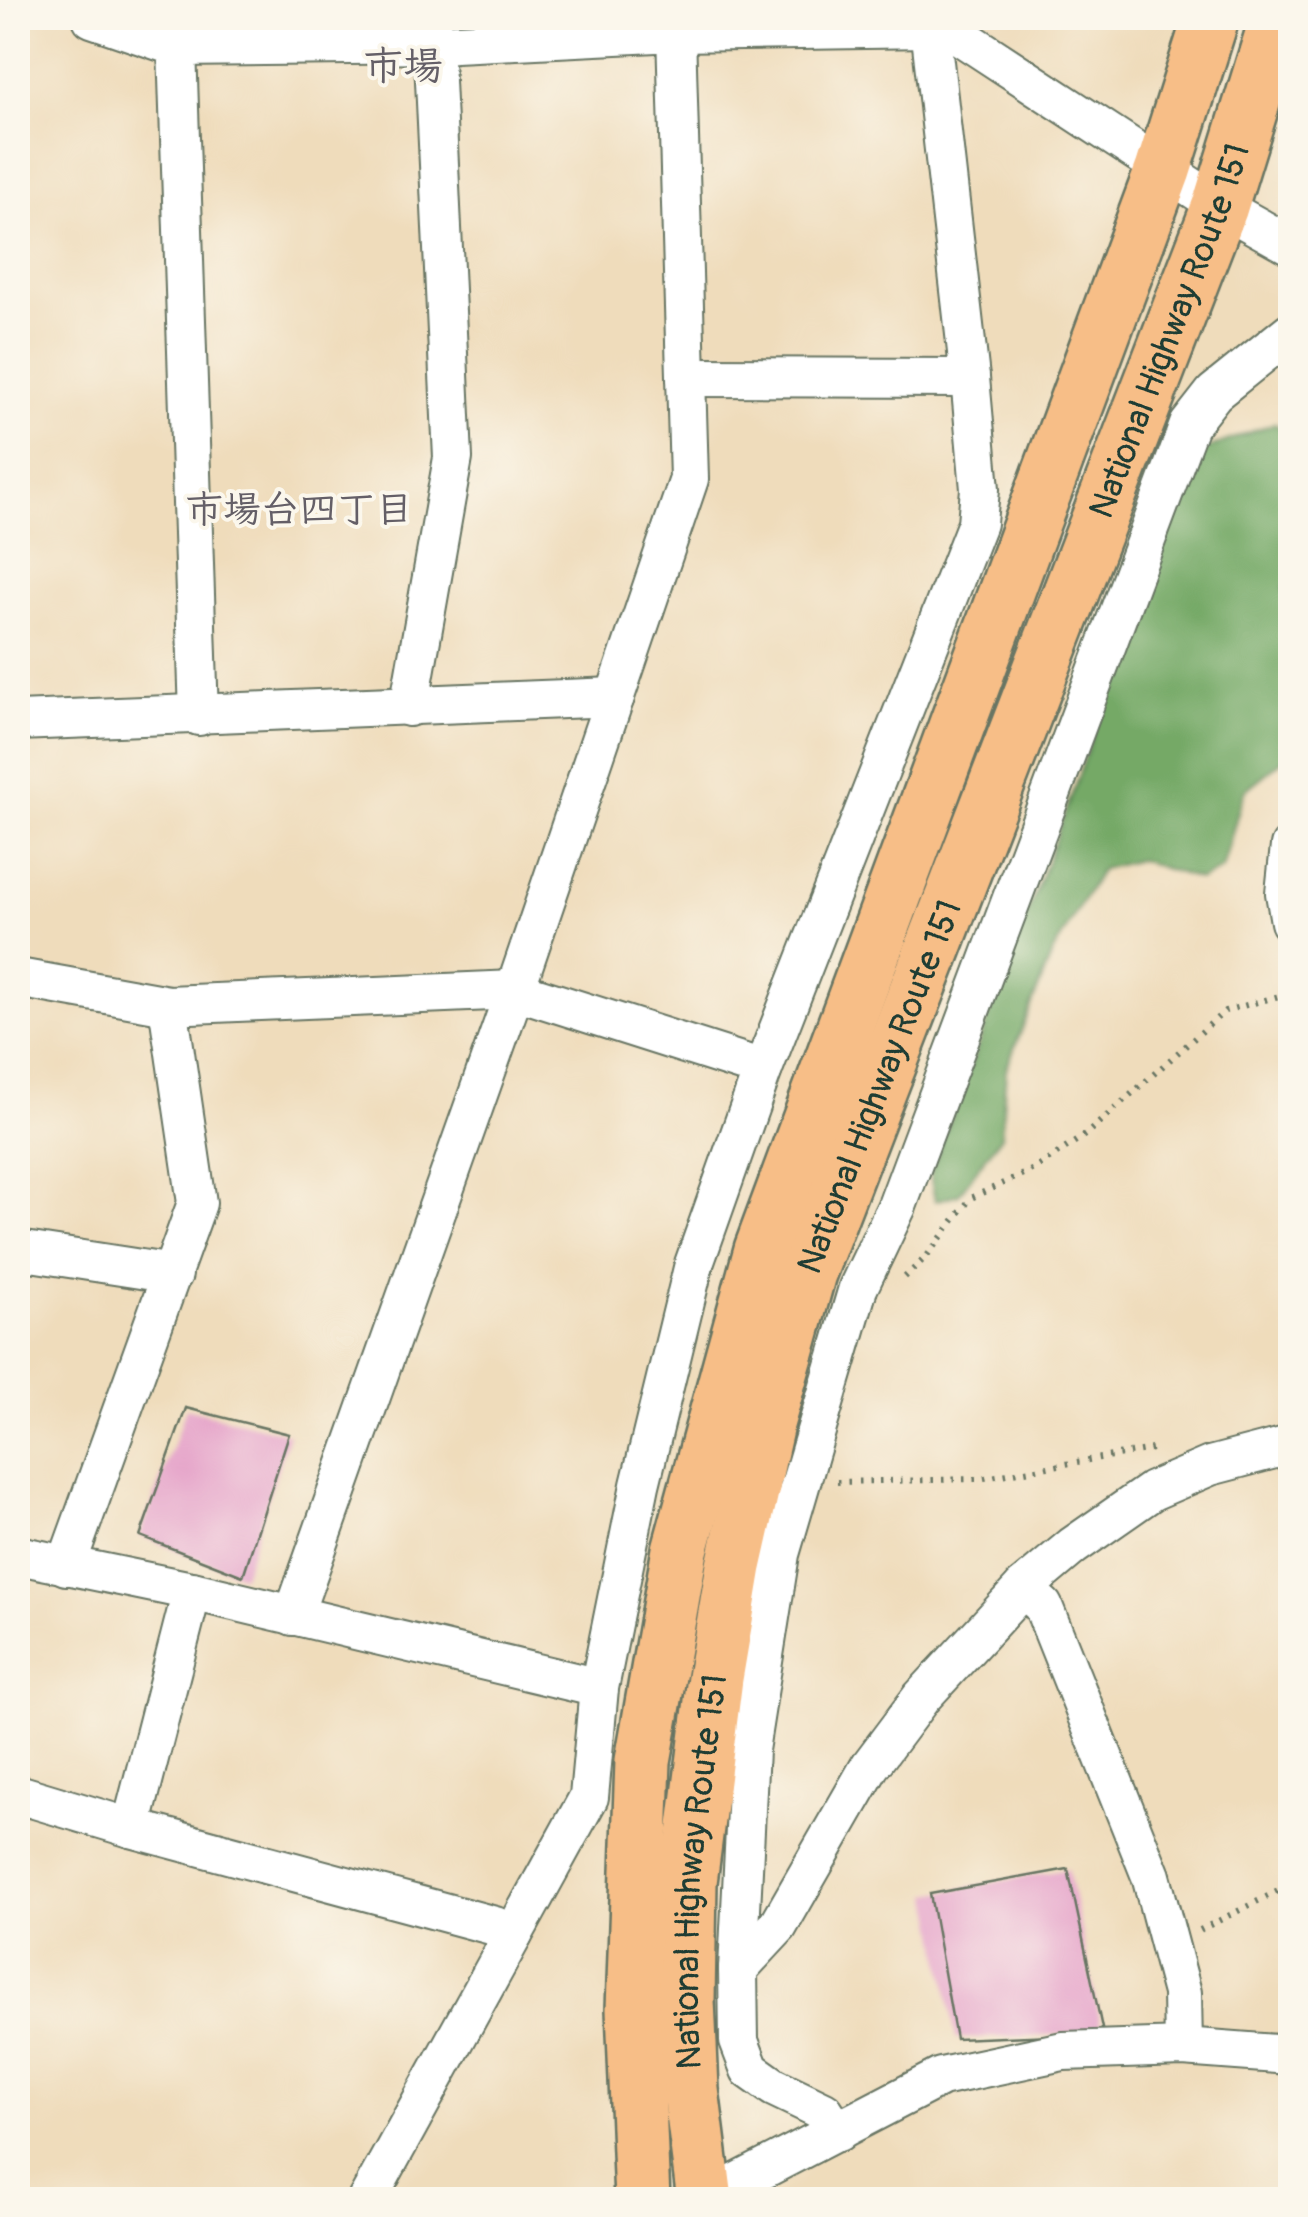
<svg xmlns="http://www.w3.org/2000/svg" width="1308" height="2217" viewBox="0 0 1308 2217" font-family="Pangolin,'Klee One',sans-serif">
<rect width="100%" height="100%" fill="#fbf7ec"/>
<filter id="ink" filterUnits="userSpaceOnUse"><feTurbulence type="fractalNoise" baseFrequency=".01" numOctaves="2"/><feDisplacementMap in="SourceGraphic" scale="20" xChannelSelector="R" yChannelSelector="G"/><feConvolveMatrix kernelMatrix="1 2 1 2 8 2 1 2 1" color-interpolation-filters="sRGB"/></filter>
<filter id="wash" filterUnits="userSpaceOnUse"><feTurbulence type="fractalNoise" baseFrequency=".0048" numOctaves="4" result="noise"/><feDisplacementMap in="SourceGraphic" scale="40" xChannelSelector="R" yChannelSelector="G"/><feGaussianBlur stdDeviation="2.25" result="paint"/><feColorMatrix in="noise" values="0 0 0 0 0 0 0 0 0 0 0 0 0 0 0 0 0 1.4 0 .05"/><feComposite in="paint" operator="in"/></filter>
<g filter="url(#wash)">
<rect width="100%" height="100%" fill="#efdcbb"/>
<polygon fill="#74a966" stroke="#4a734d" stroke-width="2.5" points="1275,423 1290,440 1290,579 1283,589 1290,596 1290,754 1244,791 1222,869 1200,880 1139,860 1101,869 1052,954 1006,1069 1001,1136 959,1194 935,1201 930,1174 1072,794 1176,496 1203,450"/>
<g id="blocks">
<g fill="#e49fc7">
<polygon points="186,1408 289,1434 243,1576 140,1536"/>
<polygon points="1068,1869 1103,2033 956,2039 930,1894"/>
</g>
</g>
</g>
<g filter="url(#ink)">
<use href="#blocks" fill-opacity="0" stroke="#687563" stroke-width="2.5"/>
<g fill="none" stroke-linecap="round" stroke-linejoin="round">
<g stroke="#687563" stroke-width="42">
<g id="minor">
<polyline points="92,18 177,47 435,44 676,32 930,28 959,35 1220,206 1290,245"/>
<polyline points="177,47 199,716"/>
<polyline points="686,377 970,378"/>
<polyline points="409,707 453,458 432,18"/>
<polyline points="18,721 615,697"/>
<polyline points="1290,846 1285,893 1290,922"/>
<polyline points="18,978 168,1005 515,990 763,1069"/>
<polyline points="18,1250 173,1274"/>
<polyline points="18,1555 192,1591 599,1688"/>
<polyline points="66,1566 197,1203 168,1005"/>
<polyline points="1023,1588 1043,1606 1151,1876 1182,1993 1183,2047"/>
<polyline points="293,1616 515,990 689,479 676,32"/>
<polyline points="18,1794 131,1828 495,1926 513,1935"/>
<polyline points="131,1828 192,1591"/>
<polyline points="738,1969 749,1750 780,1554 858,1288 897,1206 1189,425 1214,393 1290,332"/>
<polyline points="838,2132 824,2111 774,2087 750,2070 739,2041 738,1969 778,1926 870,1766 921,1698 1023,1588 1073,1546 1152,1491 1210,1466 1290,1445"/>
<polyline points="367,2200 589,1797 599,1688 640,1485 694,1264 763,1069 977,523 980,489 970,378 929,18"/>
<polyline points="704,2200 941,2077 1063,2051 1183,2047 1290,2055"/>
</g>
</g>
<g stroke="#687563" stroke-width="60">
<g id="trunk">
<polyline points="642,2200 634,2009 643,1761 680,1550 762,1250 1163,170 1211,18"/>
<path id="s1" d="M 705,2200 L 691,2090 L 687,2000 L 689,1882 L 715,1678 L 734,1566 L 766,1424 L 808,1273 L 1220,206 L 1278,18"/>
</g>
</g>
<g stroke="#687563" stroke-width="6" stroke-dasharray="2.5 8" stroke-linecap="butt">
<polyline points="905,1277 926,1257 971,1198 1036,1168 1085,1135 1225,1011 1290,993"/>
<polyline points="837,1482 979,1479 1152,1449"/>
<polyline points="1200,1930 1290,1885"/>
</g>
<use href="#minor" stroke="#fff" stroke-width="38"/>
<use href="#trunk" stroke="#f7be87" stroke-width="55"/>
</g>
</g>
<g text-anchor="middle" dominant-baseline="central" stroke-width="8" stroke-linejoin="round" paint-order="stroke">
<g font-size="35" fill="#1f3d34" stroke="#fbf7ec">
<text stroke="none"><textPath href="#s1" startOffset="1950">National Highway Route 151</textPath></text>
<text stroke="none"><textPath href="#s1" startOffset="1140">National Highway Route 151</textPath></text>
<text stroke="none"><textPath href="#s1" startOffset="330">National Highway Route 151</textPath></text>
</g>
<g font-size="38" font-weight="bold" fill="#645f67" stroke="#fbf7ec">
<text x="299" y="510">市場台四丁目</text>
</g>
<g font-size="40" font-weight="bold" fill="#645f67" stroke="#fbf7ec">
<text x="403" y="66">市場</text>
</g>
</g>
<rect width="1308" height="2217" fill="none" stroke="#fbf7ec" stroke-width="60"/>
</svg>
